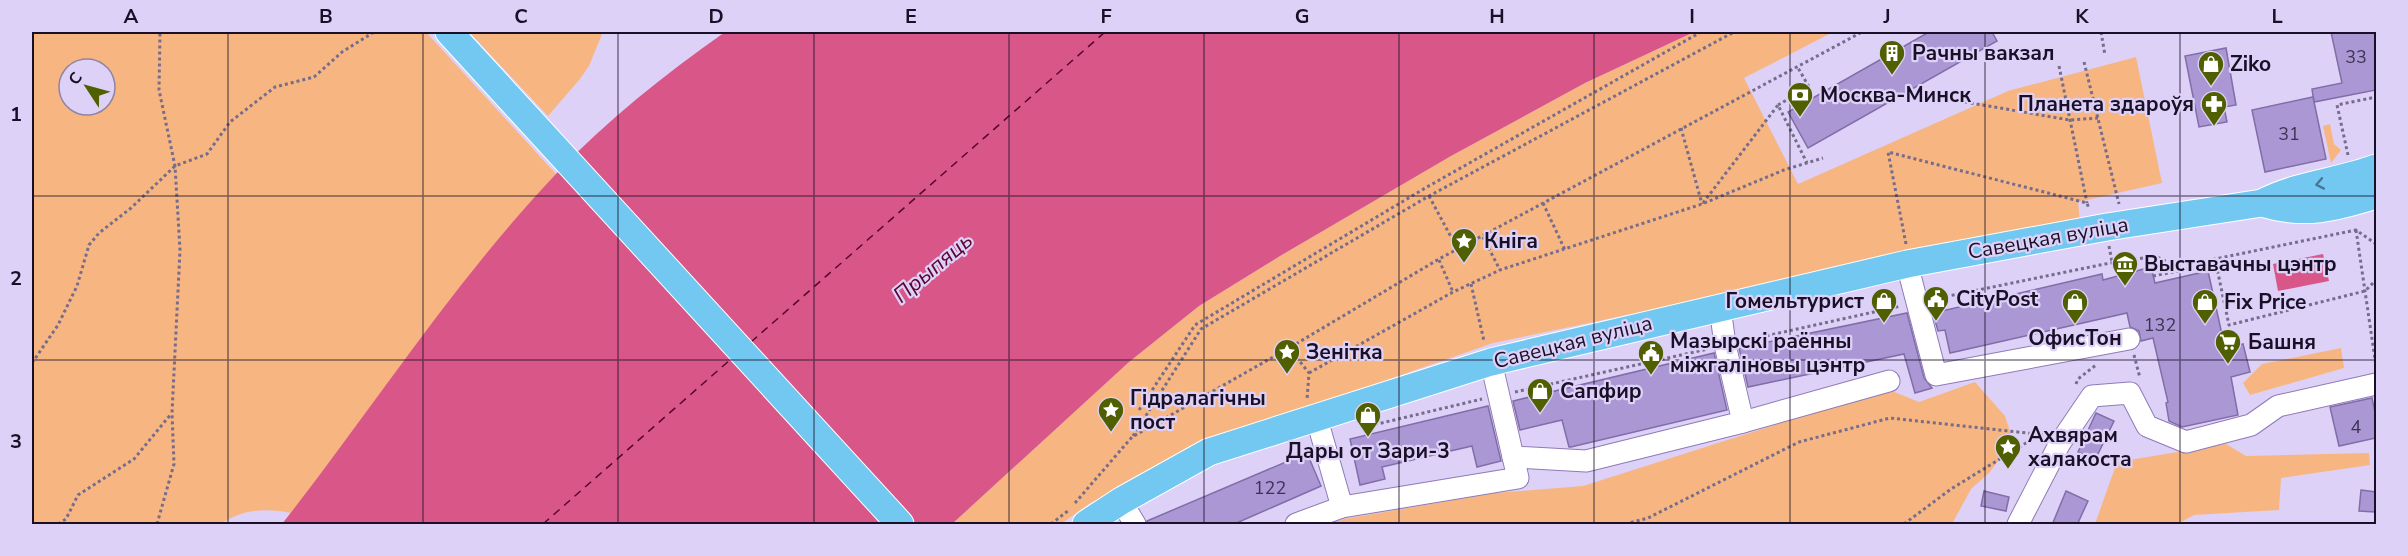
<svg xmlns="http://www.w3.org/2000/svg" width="2408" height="556" viewBox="0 0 2408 556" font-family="'Nunito Sans',sans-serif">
<rect width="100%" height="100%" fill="#ddd1f8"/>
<g fill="#f7b681" fill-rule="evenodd">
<path d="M 32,32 L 426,32 L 556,174 L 498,240 L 291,513 C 266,508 242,509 221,524 L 32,524 ZM 69,69 L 105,69 L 105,105 L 69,105 Z"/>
<polygon points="469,32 603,32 589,66 580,79 548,116"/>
<polygon points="1694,32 1833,32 1744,78 1798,184 2008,91 2136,57 2162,183 2078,202 2080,221 1493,343 1195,447 1089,504 1061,524 952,524 1129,362 1199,306 1280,256 1451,156 1585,83"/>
<polygon points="2330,124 2334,144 2341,150 2331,163 2323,126"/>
<polygon points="2341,348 2344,368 2250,395 2243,383 2262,364"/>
<polygon points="1975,382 2005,416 2013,441 1989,473 1971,489 1952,524 1328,524 1344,519 1495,493 1583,486 1887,389 1919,402"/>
<polygon points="2226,444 2246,456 2369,453 2370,465 2281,478 2279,510 2194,515 2177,524 2095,524 2117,462"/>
</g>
<g fill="#d85788">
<path d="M 725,32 L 1694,32 L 1585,83 L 1451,156 L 1280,256 L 1199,306 L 1129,362 L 952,524 L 282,524 C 373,408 453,283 555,175 C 607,120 664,75 725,32 Z"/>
<polygon points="2323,254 2329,281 2278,291 2273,264"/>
</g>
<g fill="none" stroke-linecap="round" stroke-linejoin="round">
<g stroke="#5a042d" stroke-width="1.5" stroke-dasharray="8 6" stroke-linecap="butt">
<polyline points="751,342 1105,32"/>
<polyline points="543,524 731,359"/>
</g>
</g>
<g fill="#ac97d5" stroke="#816da8" stroke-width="1.5">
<polygon points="1929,32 1992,32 1997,41 1808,148 1788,112"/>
<polygon points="2331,32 2376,32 2376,90 2314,102 2312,89 2342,83"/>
<polygon points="2226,48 2236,105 2224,107 2227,122 2199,127 2185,56"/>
<polygon points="2313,97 2326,159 2265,172 2252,110"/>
<polygon points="2151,267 2155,283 2208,271 2225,348 2243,344 2250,372 2231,377 2238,415 2182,427 2169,421 2166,403 2168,402 2153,338 2141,341 2139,331 2130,327 2127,313 1950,353 1945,330 1938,331 1933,313 2102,274 2103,280"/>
<polygon points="1907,313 1924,378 1932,388 1915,393 1904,354 1748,387 1739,348"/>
<polygon points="1714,353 1727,410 1571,447 1569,447 1562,420 1520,430 1513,401"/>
<polygon points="2372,398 2376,417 2376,438 2339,446 2330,407"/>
<polygon points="1488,406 1501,461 1477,467 1472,446 1382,467 1385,479 1360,485 1350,439"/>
<polygon points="2096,413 2114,421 2095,460 2078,452"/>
<polygon points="1307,453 1321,486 1232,525 1148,525 1147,521"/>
<polygon points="2361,490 2376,492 2375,512 2359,511"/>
<polygon points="1984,491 2009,497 2006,511 1981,506"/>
<polygon points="2066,491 2088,501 2077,525 2052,525"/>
</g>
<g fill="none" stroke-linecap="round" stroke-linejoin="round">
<g stroke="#8f7ab6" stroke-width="23">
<g id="minor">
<polyline points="1907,264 1936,375 2129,339"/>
<polyline points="1743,422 1889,381"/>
<polyline points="1513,457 1586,461 1743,422 1725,345 1720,307"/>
<polyline points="1121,501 1135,524"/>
<polyline points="1342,507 1518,478 1491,362"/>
<polyline points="1296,524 1342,507 1316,416"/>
<polyline points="2018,524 2060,443 2092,396 2130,393 2147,426 2186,442 2251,425 2278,406 2376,384"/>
</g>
</g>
<g stroke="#fff" stroke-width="29">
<g id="major">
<polyline points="449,32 900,524"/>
<path d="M 2262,203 C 2305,216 2335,208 2376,195"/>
<path d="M 1086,524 L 1121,501 L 1209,452 L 1491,362 L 1907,264 L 2107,227 L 2262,203 C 2298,184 2339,182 2376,168"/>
</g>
</g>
<g stroke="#766c8b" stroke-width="3" stroke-dasharray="3 3" stroke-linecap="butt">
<polyline points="2101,32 2105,55"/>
<polyline points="2084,62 2119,204"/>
<polyline points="2059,66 2087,203"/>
<polyline points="1947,99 2070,120 2098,118"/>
<polyline points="1778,105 1809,87 1797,66"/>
<polyline points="1681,128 1702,204"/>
<polyline points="2348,155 2337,105 2376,97"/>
<polyline points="1429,196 1458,250"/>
<polyline points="1543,203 1565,250"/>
<polyline points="1703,203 1778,105 1807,163"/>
<polyline points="2356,230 2376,366"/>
<polyline points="1483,237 1500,270"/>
<polyline points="1906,244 1888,152 2087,203 2089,209"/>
<polyline points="2109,246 2112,262"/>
<polyline points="2215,259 2229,325 2365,291 2376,280"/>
<polyline points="1439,260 1453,292"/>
<polyline points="2153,276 2184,270"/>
<polyline points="1471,284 1484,341"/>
<polyline points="1934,299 2105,264 2155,256 2184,270 2215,259 2356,230 2376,244"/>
<polyline points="1743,341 1901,306"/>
<polyline points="1289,348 1309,373 1307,400"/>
<polyline points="2134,355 2140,378"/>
<polyline points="32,363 58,325 77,286 89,245 99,233 131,208 175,166 207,154 230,122 275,87 314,77 342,52 374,32"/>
<polyline points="1309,373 1453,292 1500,270 1702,204 1784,170 1823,158"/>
<polyline points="2076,384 2078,379 2096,365"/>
<polyline points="1515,392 1708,349"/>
<polyline points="1139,410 1195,325 1427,187 1701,32"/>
<polyline points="1369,426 1482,399"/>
<polyline points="1133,436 1201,329 1429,196 1734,32"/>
<polyline points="1075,503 1132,437 1289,348 1439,259 1862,32"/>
<polyline points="58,524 66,519 78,495 134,459 171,414"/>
<polyline points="157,524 174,464 172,413 180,250 175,166 159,90 160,32"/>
<polyline points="1051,524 1069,510"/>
<polyline points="1625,524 1648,518 1799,442 1890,418 2045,435"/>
<polyline points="1904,524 1951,489 2039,435"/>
</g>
<use href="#minor" stroke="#fff" stroke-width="21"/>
<use href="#major" stroke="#73c8f2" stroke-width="27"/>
</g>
<defs><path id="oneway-chevron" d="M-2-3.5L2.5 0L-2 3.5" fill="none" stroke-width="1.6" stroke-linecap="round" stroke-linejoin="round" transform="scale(1.5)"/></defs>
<use stroke="#4a7597" href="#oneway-chevron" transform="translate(2320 184) rotate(169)"/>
<path fill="none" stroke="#191027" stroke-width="1.5" stroke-opacity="0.55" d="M 228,32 L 228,524M 423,32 L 423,524M 618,32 L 618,524M 814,32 L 814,524M 1009,32 L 1009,524M 1204,32 L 1204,524M 1399,32 L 1399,524M 1594,32 L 1594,524M 1790,32 L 1790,524M 1985,32 L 1985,524M 2180,32 L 2180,524M 32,196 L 2376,196M 32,360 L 2376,360"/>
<defs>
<g id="building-pin" transform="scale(1.35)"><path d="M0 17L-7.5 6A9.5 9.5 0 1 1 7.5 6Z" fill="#505f00" stroke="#ddd1f8"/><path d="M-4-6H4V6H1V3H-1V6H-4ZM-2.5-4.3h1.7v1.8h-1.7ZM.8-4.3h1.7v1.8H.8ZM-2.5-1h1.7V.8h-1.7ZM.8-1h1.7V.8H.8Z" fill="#fff"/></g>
<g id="shop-pin" transform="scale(1.35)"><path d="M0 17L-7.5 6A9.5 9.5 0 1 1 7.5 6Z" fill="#505f00" stroke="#ddd1f8"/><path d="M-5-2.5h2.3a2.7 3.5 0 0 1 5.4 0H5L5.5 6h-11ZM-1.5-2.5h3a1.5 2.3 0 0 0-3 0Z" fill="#fff"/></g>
<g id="bank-pin" transform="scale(1.35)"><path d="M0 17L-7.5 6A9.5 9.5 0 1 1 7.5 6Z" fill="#505f00" stroke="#ddd1f8"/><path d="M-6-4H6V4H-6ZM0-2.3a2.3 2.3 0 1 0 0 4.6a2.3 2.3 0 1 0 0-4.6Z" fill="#fff"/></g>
<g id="pharmacy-pin" transform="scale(1.35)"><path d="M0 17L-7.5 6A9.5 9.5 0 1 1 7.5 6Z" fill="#505f00" stroke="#ddd1f8"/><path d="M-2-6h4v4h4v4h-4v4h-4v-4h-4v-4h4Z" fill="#fff"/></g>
<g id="sight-pin" transform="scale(1.35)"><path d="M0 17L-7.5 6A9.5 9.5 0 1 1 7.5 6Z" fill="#505f00" stroke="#ddd1f8"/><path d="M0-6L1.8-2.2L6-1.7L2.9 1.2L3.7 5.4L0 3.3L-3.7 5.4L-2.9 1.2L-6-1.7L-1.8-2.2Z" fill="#fff"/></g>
<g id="museum-pin" transform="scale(1.35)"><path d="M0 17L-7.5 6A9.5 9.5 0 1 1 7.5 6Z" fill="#505f00" stroke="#ddd1f8"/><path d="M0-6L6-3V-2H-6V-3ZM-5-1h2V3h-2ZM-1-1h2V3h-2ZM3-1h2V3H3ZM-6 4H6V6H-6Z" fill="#fff"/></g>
<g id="civic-pin" transform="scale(1.35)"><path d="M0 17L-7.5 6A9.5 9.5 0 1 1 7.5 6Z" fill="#505f00" stroke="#ddd1f8"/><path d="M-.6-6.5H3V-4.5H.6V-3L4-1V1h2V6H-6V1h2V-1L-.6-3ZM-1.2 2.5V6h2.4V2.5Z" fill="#fff"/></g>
<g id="supermarket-pin" transform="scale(1.35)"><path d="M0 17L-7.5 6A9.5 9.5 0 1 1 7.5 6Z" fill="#505f00" stroke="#ddd1f8"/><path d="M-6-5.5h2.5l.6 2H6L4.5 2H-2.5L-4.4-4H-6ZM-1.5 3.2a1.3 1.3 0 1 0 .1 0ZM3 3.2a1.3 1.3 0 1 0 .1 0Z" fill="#fff"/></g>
</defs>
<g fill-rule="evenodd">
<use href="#building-pin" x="1892" y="53"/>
<use href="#shop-pin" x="2211" y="64"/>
<use href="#bank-pin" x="1800" y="95"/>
<use href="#pharmacy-pin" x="2214" y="104"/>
<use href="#sight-pin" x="1464" y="241"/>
<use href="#museum-pin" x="2125" y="264"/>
<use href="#civic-pin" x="1936" y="299"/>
<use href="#shop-pin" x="1884" y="301"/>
<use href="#shop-pin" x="2075" y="302"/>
<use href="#shop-pin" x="2205" y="302"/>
<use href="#supermarket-pin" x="2228" y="342"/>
<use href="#sight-pin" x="1287" y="352"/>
<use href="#civic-pin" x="1651" y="353"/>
<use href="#shop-pin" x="1540" y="391"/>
<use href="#sight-pin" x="1111" y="410"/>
<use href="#shop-pin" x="1368" y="415"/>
<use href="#sight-pin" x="2008" y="447"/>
</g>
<g text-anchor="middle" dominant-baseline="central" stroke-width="4.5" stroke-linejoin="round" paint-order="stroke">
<g font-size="18" fill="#3e3252">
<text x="2356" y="57">33</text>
<text x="2289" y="134">31</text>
<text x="2160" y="325">132</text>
<text x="2356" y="427">4</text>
<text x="1270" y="488">122</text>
</g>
<g font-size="21" font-weight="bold" fill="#191027" stroke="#ddd1f8" text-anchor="start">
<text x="1912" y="53">Рачны вакзал</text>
<text x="2230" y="64">Ziko</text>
<text x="1820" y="95">Москва-Минск</text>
<text x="2194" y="104" text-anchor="end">Планета здароўя</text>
<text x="1484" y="241">Кніга</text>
<text x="2144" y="264">Выставачны цэнтр</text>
<text x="1956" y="299">CityPost</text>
<text x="1864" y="301" text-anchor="end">Гомельтурист</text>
<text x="2224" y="302">Fix Price</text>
<text x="2075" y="338" text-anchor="middle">ОфисТон</text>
<text x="1670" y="341">Мазырскі раённы<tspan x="1670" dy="24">міжгаліновы цэнтр</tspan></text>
<text x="2248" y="342">Башня</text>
<text x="1306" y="352">Зенітка</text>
<text x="1560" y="391">Сапфир</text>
<text x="1130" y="398">Гідралагічны<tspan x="1130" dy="24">пост</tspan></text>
<text x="2028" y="435">Ахвярам<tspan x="2028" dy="24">халакоста</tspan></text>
<text x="1368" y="451" text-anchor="middle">Дары от Зари-3</text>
</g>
<g font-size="21" fill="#191027" stroke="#ddd1f8">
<text transform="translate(2048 238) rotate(-10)">Савецкая вуліца</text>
<text transform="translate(1573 342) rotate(-14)">Савецкая вуліца</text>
</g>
<g font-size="22" font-style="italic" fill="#5a042d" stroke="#ddd1f8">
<text transform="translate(933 268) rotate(-40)">Прыпяць</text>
</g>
</g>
<rect width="2408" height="556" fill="none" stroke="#ddd1f8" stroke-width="66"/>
<g transform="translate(87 87) rotate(306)"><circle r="28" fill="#ddd1f8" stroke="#8f84a4" stroke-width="1.5"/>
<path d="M0-4.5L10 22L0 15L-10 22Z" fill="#505f00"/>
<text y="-9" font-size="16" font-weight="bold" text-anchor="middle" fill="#191027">С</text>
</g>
<rect x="33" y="33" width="2342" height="490" fill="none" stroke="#191027" stroke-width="2"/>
<g font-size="20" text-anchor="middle" font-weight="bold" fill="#191027">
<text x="131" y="23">A</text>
<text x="326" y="23">B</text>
<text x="521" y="23">C</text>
<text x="716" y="23">D</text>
<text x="911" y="23">E</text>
<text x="1106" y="23">F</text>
<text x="1302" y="23">G</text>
<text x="1497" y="23">H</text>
<text x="1692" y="23">I</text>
<text x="1887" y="23">J</text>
<text x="2082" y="23">K</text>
<text x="2277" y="23">L</text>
<text x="16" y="121">1</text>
<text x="16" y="285">2</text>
<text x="16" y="448">3</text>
</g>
</svg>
